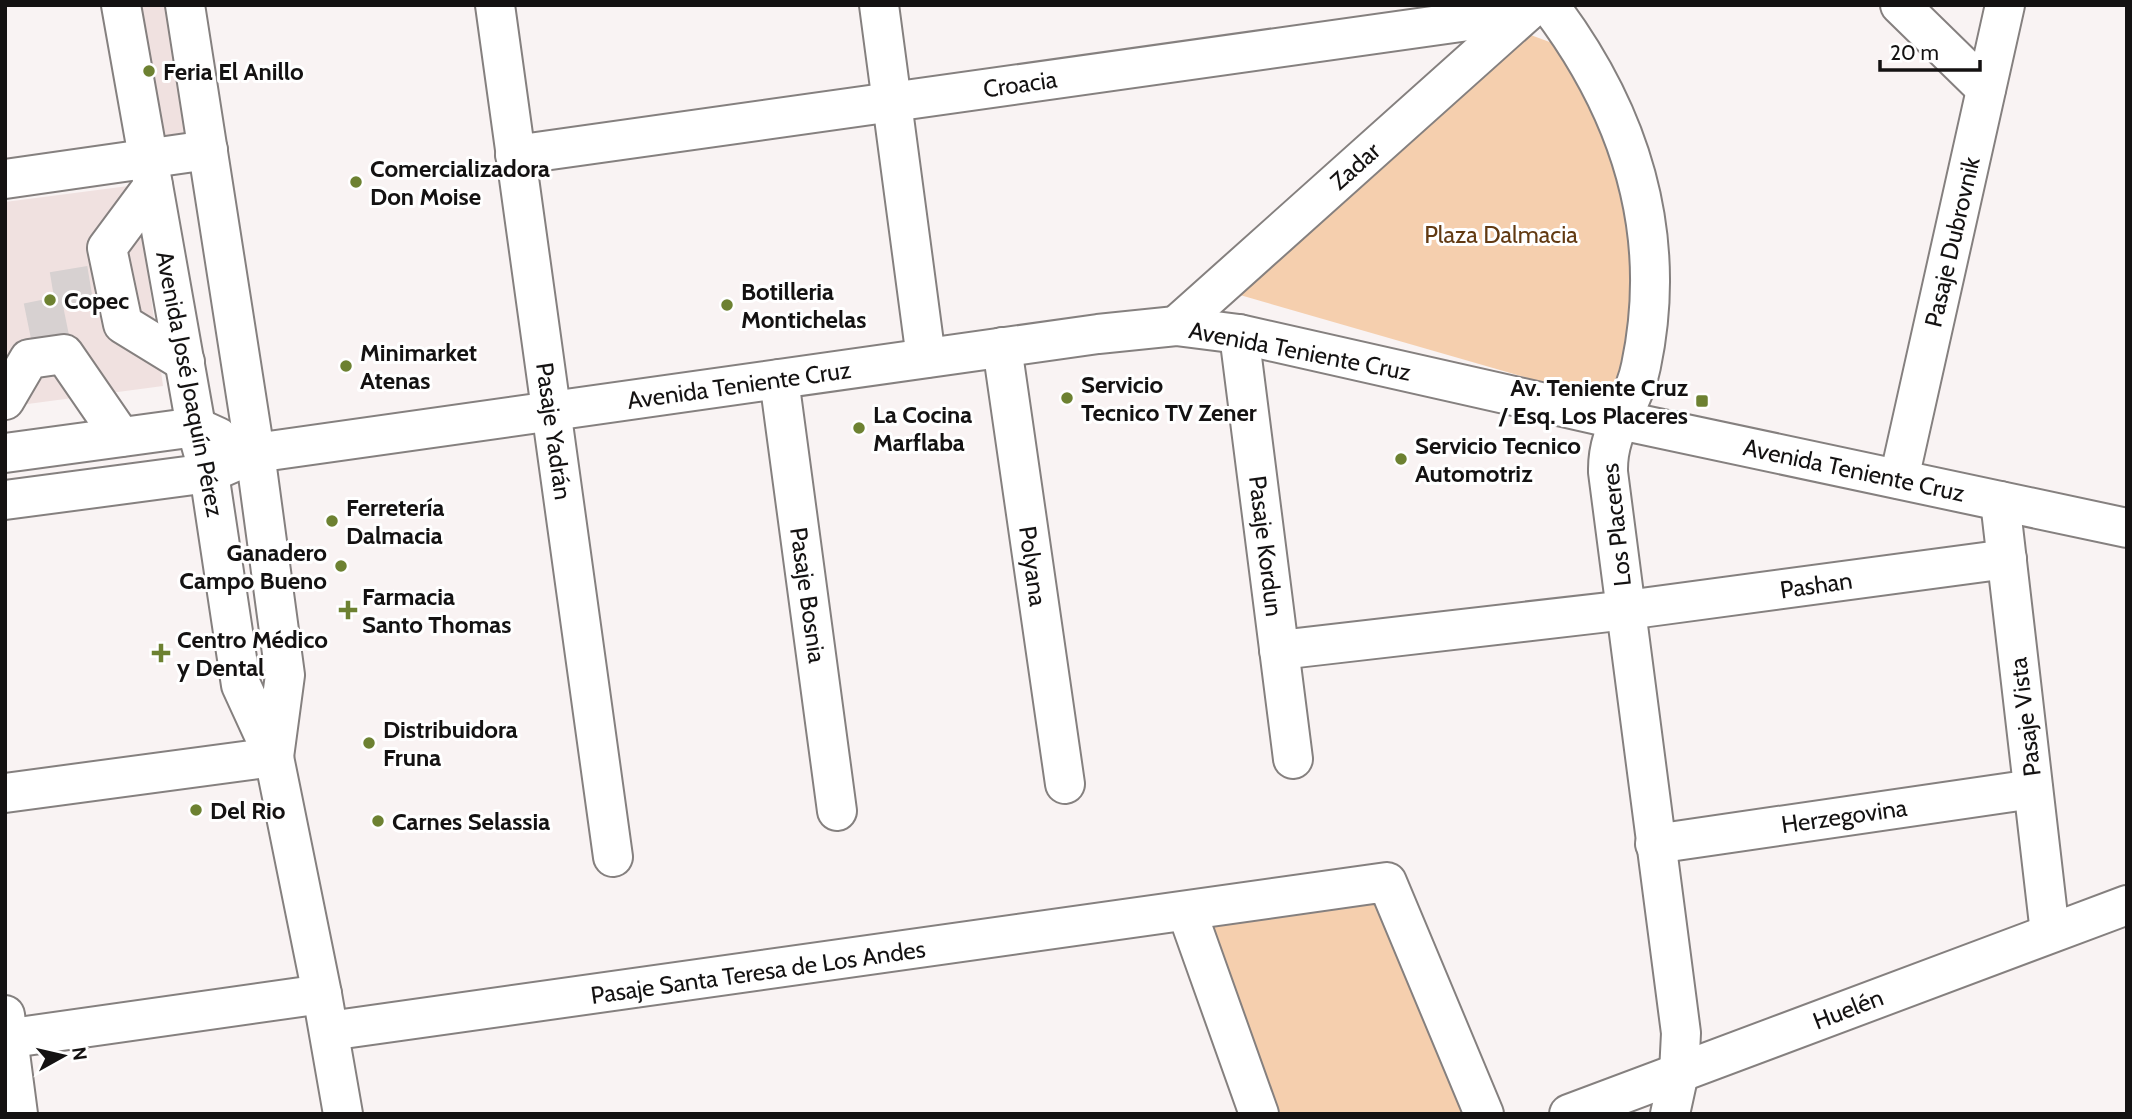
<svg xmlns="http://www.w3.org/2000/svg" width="2132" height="1119" viewBox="0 0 2132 1119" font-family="Cabin,sans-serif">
<rect width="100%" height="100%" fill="#f9f3f3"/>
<g fill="#f0e1e0">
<polygon points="104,5 171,5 195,136 129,148"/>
<polygon points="136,185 163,386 5,407 5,202"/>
</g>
<g fill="#f5cfae">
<polygon points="1528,34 1555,44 1614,146 1636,271 1622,380 1604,394 1583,394 1240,295"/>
<polygon points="1383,901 1468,1114 1274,1114 1209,926"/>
</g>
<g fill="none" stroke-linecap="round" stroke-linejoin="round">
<polyline stroke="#d7d1d1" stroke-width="38" stroke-dasharray="38 19" stroke-linecap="butt" points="50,337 41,293 101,283"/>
<g stroke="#85807f" stroke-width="42">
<g id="minor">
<polyline points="495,5 613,857"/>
<polyline points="879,5 926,358"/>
<path d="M 1549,5 C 1630,112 1669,233 1641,366 C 1633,408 1607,427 1608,472 L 1681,1033 L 1679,1073 L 1670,1114"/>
<polyline points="1900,5 1986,89"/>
<polyline points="515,155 1525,13"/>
<polyline points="5,179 208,150"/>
<polyline points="153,186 107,248 123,324 185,362"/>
<polyline points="1176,326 1529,10"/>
<polyline points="1239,334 1293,759"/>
<polyline points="1002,347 1065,784"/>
<polyline points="779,379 837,811"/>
<polyline points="5,400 29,359 64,354 121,437"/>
<polyline points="1899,479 2005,5"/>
<polyline points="2000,501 2050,933"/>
<polyline points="1279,650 1626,610 2007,559"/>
<polyline points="5,793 274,757"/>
<polyline points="1655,844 2033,789"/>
<polyline points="1187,912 1259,1114"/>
<polyline points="5,1015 18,1114"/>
<polyline points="329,1031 1387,882 1484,1114"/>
<polyline points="5,1039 322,994"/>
</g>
</g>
<g stroke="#85807f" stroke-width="42">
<g id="major">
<polyline points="121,5 196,427 209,473 241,685 274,757 322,994 343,1114"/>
<polyline points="185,5 255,453 285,675 274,757"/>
<polyline points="5,453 196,427 218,437"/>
<polyline points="5,500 209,473 255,453 1098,334 1176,326 1239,334 1620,420 2127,528"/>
<polyline points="1569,1114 2127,905"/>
</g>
</g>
<use href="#minor" stroke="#fff" stroke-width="38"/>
<use href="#major" stroke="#fff" stroke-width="38"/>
</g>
<g fill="#6d8131" stroke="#fff" stroke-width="2.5">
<circle cx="149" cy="71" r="7"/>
<circle cx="356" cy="182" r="7"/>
<circle cx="50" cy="300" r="7"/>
<circle cx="727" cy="305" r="7"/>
<circle cx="346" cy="366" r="7"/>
<circle cx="1067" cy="398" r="7"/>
<rect x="1695" y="394" width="14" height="14" rx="3.5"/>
<circle cx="859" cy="428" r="7"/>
<circle cx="1401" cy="459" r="7"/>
<circle cx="332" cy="521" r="7"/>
<circle cx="341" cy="566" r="7"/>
<path d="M344.5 599.5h7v7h7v7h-7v7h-7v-7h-7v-7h7z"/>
<path d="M157.5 642.5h7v7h7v7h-7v7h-7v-7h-7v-7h7z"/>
<circle cx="369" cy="743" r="7"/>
<circle cx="196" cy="810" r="7"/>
<circle cx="378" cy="821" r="7"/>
</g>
<g text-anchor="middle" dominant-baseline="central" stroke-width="6" stroke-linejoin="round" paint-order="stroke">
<g font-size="24" font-weight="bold" fill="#141212" stroke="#fff" text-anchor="start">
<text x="163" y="71">Feria El Anillo</text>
<text x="370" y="168">Comercializadora<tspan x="370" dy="28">Don Moise</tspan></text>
<text x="741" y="291">Botilleria<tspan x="741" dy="28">Montichelas</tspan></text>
<text x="64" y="300">Copec</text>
<text x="360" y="352">Minimarket<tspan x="360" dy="28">Atenas</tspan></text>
<text x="1081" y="384">Servicio<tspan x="1081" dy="28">Tecnico TV Zener</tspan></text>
<text x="1688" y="387" text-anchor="end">Av. Teniente Cruz<tspan x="1688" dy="28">/ Esq. Los Placeres</tspan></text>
<text x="873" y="414">La Cocina<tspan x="873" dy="28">Marflaba</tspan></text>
<text x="1415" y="445">Servicio Tecnico<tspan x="1415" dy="28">Automotriz</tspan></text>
<text x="346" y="507">Ferretería<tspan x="346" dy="28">Dalmacia</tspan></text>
<text x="327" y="552" text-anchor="end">Ganadero<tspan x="327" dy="28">Campo Bueno</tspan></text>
<text x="362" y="596">Farmacia<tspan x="362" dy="28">Santo Thomas</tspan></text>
<text x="177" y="639">Centro Médico<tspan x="177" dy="28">y Dental</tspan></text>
<text x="383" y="729">Distribuidora<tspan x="383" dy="28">Fruna</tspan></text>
<text x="210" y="810">Del Rio</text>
<text x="392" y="821">Carnes Selassia</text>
</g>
<g font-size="24" fill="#141212" stroke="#fff">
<text transform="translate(1020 84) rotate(-8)">Croacia</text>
<text transform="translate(1355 166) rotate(-42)">Zadar</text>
<text transform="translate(1952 242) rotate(-77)">Pasaje Dubrovnik</text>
<text transform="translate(1300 351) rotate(11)">Avenida Teniente Cruz</text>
<text transform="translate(190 384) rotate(79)">Avenida José Joaquín Pérez</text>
<text transform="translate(739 385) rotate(-8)">Avenida Teniente Cruz</text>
<text transform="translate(554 431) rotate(82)">Pasaje Yadrán</text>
<text transform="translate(1854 470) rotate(12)">Avenida Teniente Cruz</text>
<text transform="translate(1616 525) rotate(-96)">Los Placeres</text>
<text transform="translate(1266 546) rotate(83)">Pasaje Kordun</text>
<text transform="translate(1033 566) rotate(82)">Polyana</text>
<text transform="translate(1816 585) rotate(-8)">Pashan</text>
<text transform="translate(808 595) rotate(82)">Pasaje Bosnia</text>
<text transform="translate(2025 717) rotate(-97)">Pasaje Vista</text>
<text transform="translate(1844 816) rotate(-8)">Herzegovina</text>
<text transform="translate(758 972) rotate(-8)">Pasaje Santa Teresa de Los Andes</text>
<text transform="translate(1848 1009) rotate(-21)">Huelén</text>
</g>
<g font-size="24" fill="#623a12" stroke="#fff">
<text x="1501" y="234">Plaza Dalmacia</text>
</g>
</g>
<rect width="2132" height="1119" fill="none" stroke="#141212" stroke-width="14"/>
<g transform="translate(63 1056) rotate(82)" stroke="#ffffff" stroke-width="5" paint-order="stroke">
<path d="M0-5L12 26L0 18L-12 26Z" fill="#141212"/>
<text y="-10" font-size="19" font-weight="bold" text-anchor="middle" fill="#141212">N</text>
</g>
<path d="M1880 60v10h100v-10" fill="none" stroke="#141212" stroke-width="3.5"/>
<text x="1890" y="60" font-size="21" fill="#141212" stroke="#ffffff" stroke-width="5" paint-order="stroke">20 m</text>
</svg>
